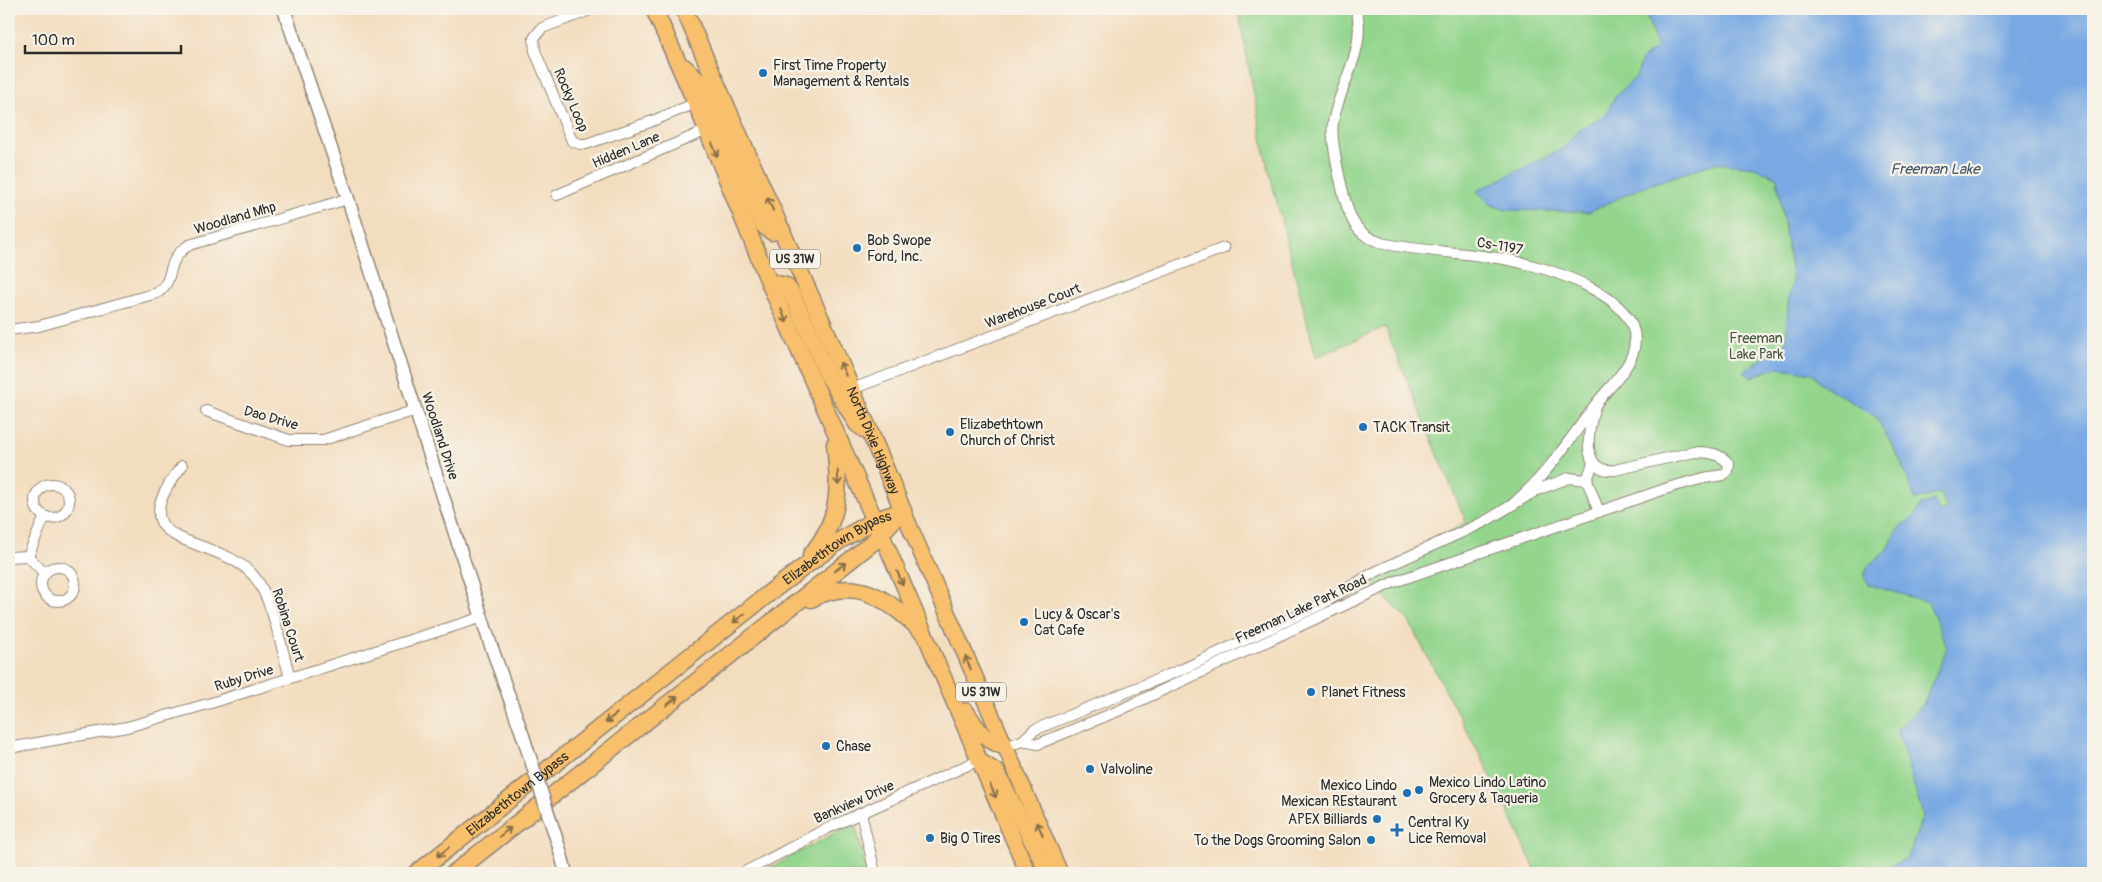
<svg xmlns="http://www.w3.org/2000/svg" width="2102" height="882" viewBox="0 0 2102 882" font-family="Pangolin,sans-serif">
<rect width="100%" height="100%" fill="#f7f3e8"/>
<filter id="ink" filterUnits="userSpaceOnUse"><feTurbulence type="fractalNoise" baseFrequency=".02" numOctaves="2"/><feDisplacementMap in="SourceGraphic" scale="10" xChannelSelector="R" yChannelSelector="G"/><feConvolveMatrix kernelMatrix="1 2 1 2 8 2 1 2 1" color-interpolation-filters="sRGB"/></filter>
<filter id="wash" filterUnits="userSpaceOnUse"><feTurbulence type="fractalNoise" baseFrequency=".0096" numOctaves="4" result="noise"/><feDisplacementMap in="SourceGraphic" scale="20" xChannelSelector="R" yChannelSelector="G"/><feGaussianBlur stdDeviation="1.12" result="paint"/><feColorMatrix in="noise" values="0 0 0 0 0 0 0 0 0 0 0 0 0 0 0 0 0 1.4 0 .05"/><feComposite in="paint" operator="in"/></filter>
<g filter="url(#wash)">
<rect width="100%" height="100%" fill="#f3ddbf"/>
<g fill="#93d58d" stroke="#5f805c">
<polygon points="1238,9 2093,9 2093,873 1537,873 1491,776 1407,618 1376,589 1373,573 1408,558 1466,522 1385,327 1316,357 1266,159"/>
<polygon points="851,824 856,827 867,873 761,873"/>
</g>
<path fill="#78a9e3" stroke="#526a87" d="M 1641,9 L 2093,9 L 2093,873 L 1873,873 L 1908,858 L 1923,815 L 1897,730 L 1923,705 L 1947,648 L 1928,602 L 1870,585 C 1855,569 1878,561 1887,550 C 1891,545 1892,538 1895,533 C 1904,521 1913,523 1921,505 L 1934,500 L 1939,512 L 1947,509 L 1940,493 L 1916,500 L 1900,460 L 1876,417 L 1822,384 L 1812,373 L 1789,369 L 1776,368 L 1751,377 L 1744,372 L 1786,342 L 1788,302 L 1793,282 L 1777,178 L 1755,167 L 1715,163 L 1640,188 L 1589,212 L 1506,210 L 1490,204 L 1477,191 L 1562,149 L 1579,131 L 1604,116 L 1616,96 L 1636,77 L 1642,59 L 1657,48 L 1646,13 Z"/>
</g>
<g filter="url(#ink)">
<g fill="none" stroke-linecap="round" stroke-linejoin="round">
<g stroke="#8f8475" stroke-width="12">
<g id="minor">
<polyline points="593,9 542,28 534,38 535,51 572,141 580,144 586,144 650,122 696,103"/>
<path d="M 1356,9 C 1368,48 1339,85 1333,123 C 1330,140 1345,213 1356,226 C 1362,235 1371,239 1381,243 C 1423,252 1466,252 1509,260 C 1546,267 1645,296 1634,348 C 1630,369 1608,388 1596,404 C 1570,439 1547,475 1514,503"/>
<polyline points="557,195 707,130"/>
<path d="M 9,330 L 39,326 L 157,293 C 171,284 168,272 175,259 C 178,252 184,249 189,245 L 348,199"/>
<polyline points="852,389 1224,248"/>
<polyline points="206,411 289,440 323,440 416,410"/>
<polyline points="1593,463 1587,480 1599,512"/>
<path d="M 182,466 C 114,552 214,532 253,575 C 272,596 282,650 290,678"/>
<circle cx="52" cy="501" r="17"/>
<polyline points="28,556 45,516"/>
<polyline points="28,556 45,574"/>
<polyline points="9,557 28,556"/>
<circle cx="58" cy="584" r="17"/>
<path d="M 1022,741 L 1038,744 L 1118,711 L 1394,582 L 1671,487 L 1704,478 L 1723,475 L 1728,471 L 1729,464 C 1720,453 1708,452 1694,452 L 1615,470 C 1578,474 1589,427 1595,405"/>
<polyline points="1005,747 1022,741 1034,730 1183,669 1322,604 1373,573 1484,522 1537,490 1569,478 1587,480"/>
<polyline points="9,748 127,727 211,703 483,617"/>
<polyline points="861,813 875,873"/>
<polyline points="743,873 826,829 979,760"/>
</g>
</g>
<g stroke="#8f8475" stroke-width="15">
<g id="tertiary">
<polyline points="284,9 348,199 489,640 523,736"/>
<polyline points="559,847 566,873"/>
</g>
</g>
<g stroke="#8f8475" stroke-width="18">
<g id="primary">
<polyline points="903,511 1060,873"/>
<polyline points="881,533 1028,873"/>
<path d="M 966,711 C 978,729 984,741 1005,747"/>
<polyline points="980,761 997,772 1048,873"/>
</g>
</g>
<g stroke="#8f8475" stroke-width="19">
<g id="trunk">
<polyline points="654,9 696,103 769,282 879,530"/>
<path id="s1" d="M 684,9 C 756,177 834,342 903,511"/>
<polyline points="684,67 703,86 763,225 772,232 782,230"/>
<polyline points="769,282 786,286 792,294 828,375 857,424 865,430"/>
<path d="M 811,555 C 841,519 840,488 835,444"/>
<path d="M 811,599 C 858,574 889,601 923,632"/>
<path id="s2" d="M 417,873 L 777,587 L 839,541 L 875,520 L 903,511"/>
<polyline points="454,873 872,543 901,512"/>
</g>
</g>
<use href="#minor" stroke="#fff" stroke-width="10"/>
<use href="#tertiary" stroke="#fff" stroke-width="12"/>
<use href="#primary" stroke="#f8bf6c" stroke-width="15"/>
<use href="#trunk" stroke="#f8bf6c" stroke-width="16"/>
<g stroke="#8f8475" stroke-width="15" stroke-linecap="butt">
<polyline id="tertiary-bridge" points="523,736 559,847"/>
</g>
<use href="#tertiary-bridge" stroke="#fff" stroke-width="12"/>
</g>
<defs><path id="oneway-shaft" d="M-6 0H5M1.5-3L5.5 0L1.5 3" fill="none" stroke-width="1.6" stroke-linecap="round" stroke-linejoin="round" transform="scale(1.25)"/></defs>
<g stroke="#876e48">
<use href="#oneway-shaft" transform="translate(715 150) rotate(67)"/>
<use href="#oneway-shaft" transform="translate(770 204) rotate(-115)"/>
<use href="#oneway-shaft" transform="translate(784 316) rotate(67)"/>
<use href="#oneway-shaft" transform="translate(843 369) rotate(-113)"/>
<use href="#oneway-shaft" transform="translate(838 478) rotate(88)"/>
<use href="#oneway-shaft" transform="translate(840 567) rotate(-38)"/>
<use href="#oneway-shaft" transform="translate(900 578) rotate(67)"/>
<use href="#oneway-shaft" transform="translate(739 618) rotate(142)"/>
<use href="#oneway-shaft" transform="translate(968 663) rotate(-114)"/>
<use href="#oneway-shaft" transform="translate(672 701) rotate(-38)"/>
<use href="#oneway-shaft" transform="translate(611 718) rotate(142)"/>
<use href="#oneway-shaft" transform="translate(993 791) rotate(66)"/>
<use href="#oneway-shaft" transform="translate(1040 829) rotate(-113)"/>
<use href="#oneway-shaft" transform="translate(505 832) rotate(-39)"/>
<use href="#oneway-shaft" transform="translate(443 852) rotate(142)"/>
</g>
</g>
<g fill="#1f6fb2" stroke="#f7f3e8" stroke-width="2">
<circle cx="763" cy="73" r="5"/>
<circle cx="857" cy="248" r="5"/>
<circle cx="1363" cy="427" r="5"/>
<circle cx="950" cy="432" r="5"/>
<circle cx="1024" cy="622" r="5"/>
<circle cx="1311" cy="692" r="5"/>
<circle cx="826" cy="746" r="5"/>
<circle cx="1090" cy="769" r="5"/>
<circle cx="1419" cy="790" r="5"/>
<circle cx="1407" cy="793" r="5"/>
<circle cx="1377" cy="819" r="5"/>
<path d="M1394.5 822.5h5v5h5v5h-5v5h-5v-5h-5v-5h5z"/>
<circle cx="930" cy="838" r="5"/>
<circle cx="1371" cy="840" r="5"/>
</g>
<g text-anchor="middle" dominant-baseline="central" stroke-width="4.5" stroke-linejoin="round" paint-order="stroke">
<g fill="#f7f3e8" stroke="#686764" stroke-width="1">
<rect x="770" y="249.5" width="50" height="19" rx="4"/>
<rect x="956" y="682.5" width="50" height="19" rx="4"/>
</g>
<g font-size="12" font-weight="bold" fill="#2b2b2b">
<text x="795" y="259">US 31W</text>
<text x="981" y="692">US 31W</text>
</g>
<g font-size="14" fill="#2b2b2b" stroke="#f7f3e8" text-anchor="start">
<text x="773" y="65">First Time Property<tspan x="773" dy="16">Management &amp; Rentals</tspan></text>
<text x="867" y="240">Bob Swope<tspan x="867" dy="16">Ford, Inc.</tspan></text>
<text x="960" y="424">Elizabethtown<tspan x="960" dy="16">Church of Christ</tspan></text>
<text x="1373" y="427">TACK Transit</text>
<text x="1034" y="614">Lucy &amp; Oscar's<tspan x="1034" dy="16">Cat Cafe</tspan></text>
<text x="1321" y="692">Planet Fitness</text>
<text x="836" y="746">Chase</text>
<text x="1100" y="769">Valvoline</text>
<text x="1429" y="782">Mexico Lindo Latino<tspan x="1429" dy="16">Grocery &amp; Taqueria</tspan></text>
<text x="1397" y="785" text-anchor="end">Mexico Lindo<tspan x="1397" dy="16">Mexican REstaurant</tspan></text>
<text x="1367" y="819" text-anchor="end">APEX Billiards</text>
<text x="1408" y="822">Central Ky<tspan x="1408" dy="16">Lice Removal</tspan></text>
<text x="940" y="838">Big O Tires</text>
<text x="1361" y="840" text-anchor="end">To the Dogs Grooming Salon</text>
</g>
<g font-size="14" fill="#2b2b2b" stroke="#f7f3e8">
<text transform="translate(571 100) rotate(67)">Rocky Loop</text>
<text transform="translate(626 150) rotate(-23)">Hidden Lane</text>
<text transform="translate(235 218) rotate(-16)">Woodland Mhp</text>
<text transform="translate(1500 246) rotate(10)">Cs-1197</text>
<text transform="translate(1033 306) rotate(-21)">Warehouse Court</text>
<text transform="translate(271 418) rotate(16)">Dao Drive</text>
<text transform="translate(440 436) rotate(72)">Woodland Drive</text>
<text stroke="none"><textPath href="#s1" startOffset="471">North Dixie Highway</textPath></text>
<text stroke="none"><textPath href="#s2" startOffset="532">Elizabethtown Bypass</textPath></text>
<text transform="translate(1301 609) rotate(-25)">Freeman Lake Park Road</text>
<text transform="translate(288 625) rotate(72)">Robina Court</text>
<text transform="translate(244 678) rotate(-17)">Ruby Drive</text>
<text stroke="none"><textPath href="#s2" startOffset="128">Elizabethtown Bypass</textPath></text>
<text transform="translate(854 802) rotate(-24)">Bankview Drive</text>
</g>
<g font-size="14" fill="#455644" stroke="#f7f3e8">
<text x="1756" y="338">Freeman<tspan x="1756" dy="16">Lake Park</tspan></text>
</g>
<g font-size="15" font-style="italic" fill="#46576b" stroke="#f7f3e8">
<text x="1935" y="169">Freeman Lake</text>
</g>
</g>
<rect width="2102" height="882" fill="none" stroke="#f7f3e8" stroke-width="30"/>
<path d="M25 45v8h156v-8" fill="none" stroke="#2b2b2b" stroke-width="2.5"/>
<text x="32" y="45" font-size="15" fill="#2b2b2b" stroke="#f7f3e8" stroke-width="4" paint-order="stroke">100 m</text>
</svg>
